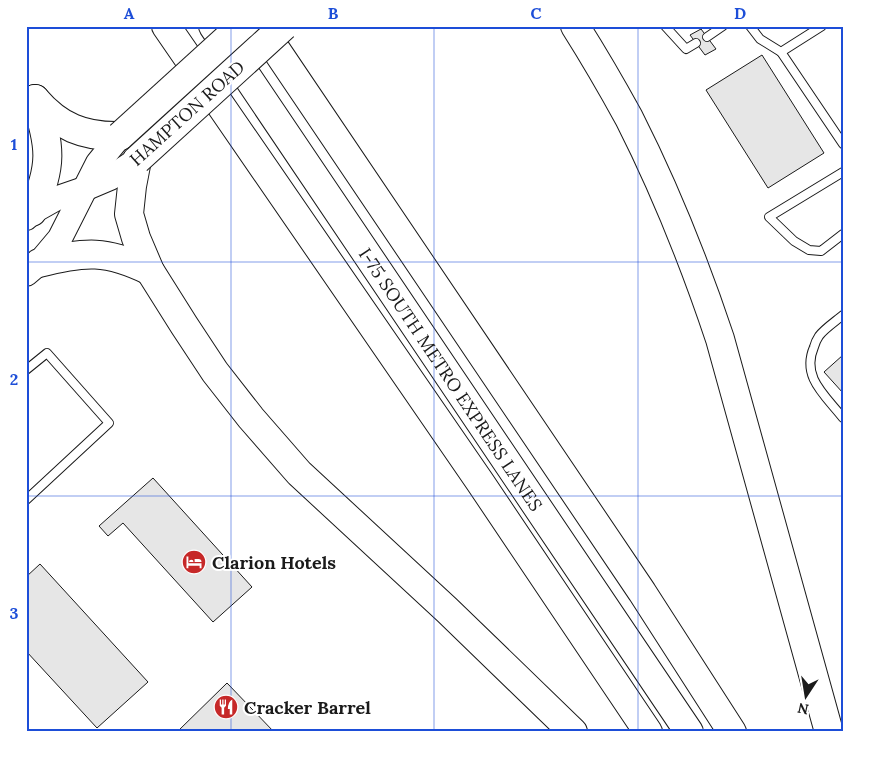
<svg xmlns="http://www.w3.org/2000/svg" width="869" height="758" viewBox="0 0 869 758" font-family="Lora,serif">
<rect width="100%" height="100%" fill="#fff"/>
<g fill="#e6e6e6" stroke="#1a1a1a">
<polygon points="701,29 716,49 705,55 690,35"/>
<polygon points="762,55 824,153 768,188 706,90"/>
<polygon points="843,355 843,393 824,372"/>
<polygon points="153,478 252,587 213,622 123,523 108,536 99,526"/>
<polygon points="40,564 148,682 97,728 26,651 26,577"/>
<polygon points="227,683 274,732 177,732"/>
</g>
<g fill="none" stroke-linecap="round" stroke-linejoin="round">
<g stroke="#1a1a1a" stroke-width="10">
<g id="lane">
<polyline points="665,26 686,49 696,43"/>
<polyline points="750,26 760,39 781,52 843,144"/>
<polyline points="707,37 723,26"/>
<polyline points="781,52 822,26"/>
<polyline points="843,172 769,217 794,241 809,250 821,251 843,234"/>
<path d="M 843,315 C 836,321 824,329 819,336 C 817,339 815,343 814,347 C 801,377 825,395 843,418"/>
<polyline points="26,370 47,353 109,423 26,500"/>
</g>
</g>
<g stroke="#1a1a1a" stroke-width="26">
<g id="primary">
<polyline points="26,218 32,212 55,199 84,189 110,178 137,160"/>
<polyline points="26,274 39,263 60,238 98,163 120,136"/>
</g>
</g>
<g stroke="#1a1a1a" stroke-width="30">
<g id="highway">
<polyline points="166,26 480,482 648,732"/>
<path id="s1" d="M 213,26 L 689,732"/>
<polyline points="260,26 642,592 732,732"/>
<path d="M 575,26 C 594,56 612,87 629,118 C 665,189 695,264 720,339 L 829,732"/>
<path d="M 35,99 C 59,127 84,137 120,136"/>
<polyline points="137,160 132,186 129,214 136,238 150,271 184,325 215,372 251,418 299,473 447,610 573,732"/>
<path d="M 32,212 C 53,166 51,146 35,99"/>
<path d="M 39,263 C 85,251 107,250 150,271"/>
</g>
</g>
<use href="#lane" stroke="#fff" stroke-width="8"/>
<use href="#primary" stroke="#fff" stroke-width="24"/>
<use href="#highway" stroke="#fff" stroke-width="28"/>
<g stroke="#1a1a1a" stroke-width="30" stroke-linecap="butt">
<g id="highway-bridge">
<polyline points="120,136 241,26"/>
<polyline points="137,160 284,26"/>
</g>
</g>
<use href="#highway-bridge" stroke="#fff" stroke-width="28"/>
</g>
<path fill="none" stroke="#1d4ed8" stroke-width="1" stroke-opacity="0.55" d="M 231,26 L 231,732M 434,26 L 434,732M 638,26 L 638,732M 26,262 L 843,262M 26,496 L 843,496"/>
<defs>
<g id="hotel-disc" transform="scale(1.25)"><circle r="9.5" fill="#c62828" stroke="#fff"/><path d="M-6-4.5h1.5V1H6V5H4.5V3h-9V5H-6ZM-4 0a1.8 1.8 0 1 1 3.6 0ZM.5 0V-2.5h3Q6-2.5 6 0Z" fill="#fff"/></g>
<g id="restaurant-disc" transform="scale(1.25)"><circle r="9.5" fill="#c62828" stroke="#fff"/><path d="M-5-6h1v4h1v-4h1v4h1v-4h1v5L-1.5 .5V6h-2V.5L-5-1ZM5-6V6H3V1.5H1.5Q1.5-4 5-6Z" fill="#fff"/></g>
</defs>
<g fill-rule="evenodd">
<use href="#hotel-disc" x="194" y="562"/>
<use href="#restaurant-disc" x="226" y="707"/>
</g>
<g text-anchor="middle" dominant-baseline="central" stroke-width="4" stroke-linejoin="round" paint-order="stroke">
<g font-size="18" fill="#1a1a1a" stroke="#fff">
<text transform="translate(187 113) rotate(-42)">HAMPTON ROAD</text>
<text stroke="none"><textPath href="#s1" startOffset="426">I-75 SOUTH METRO EXPRESS LANES</textPath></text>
</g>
<g font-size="18" font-weight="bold" fill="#1a1a1a" stroke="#fff" text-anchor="start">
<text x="212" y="562">Clarion Hotels</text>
<text x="244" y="707">Cracker Barrel</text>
</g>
</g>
<rect width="869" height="758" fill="none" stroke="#ffffff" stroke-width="55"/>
<g transform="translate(806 696) rotate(192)" stroke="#ffffff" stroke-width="4" paint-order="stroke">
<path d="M0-4L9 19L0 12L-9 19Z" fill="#1a1a1a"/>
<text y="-8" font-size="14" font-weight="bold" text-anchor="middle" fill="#1a1a1a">N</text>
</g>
<rect x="28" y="28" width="814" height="702" fill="none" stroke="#1d4ed8" stroke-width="2"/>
<g font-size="16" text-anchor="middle" font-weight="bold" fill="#1d4ed8">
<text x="129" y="19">A</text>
<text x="333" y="19">B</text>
<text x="536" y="19">C</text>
<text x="740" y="19">D</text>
<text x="14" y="150">1</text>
<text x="14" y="385">2</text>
<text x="14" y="619">3</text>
</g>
</svg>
